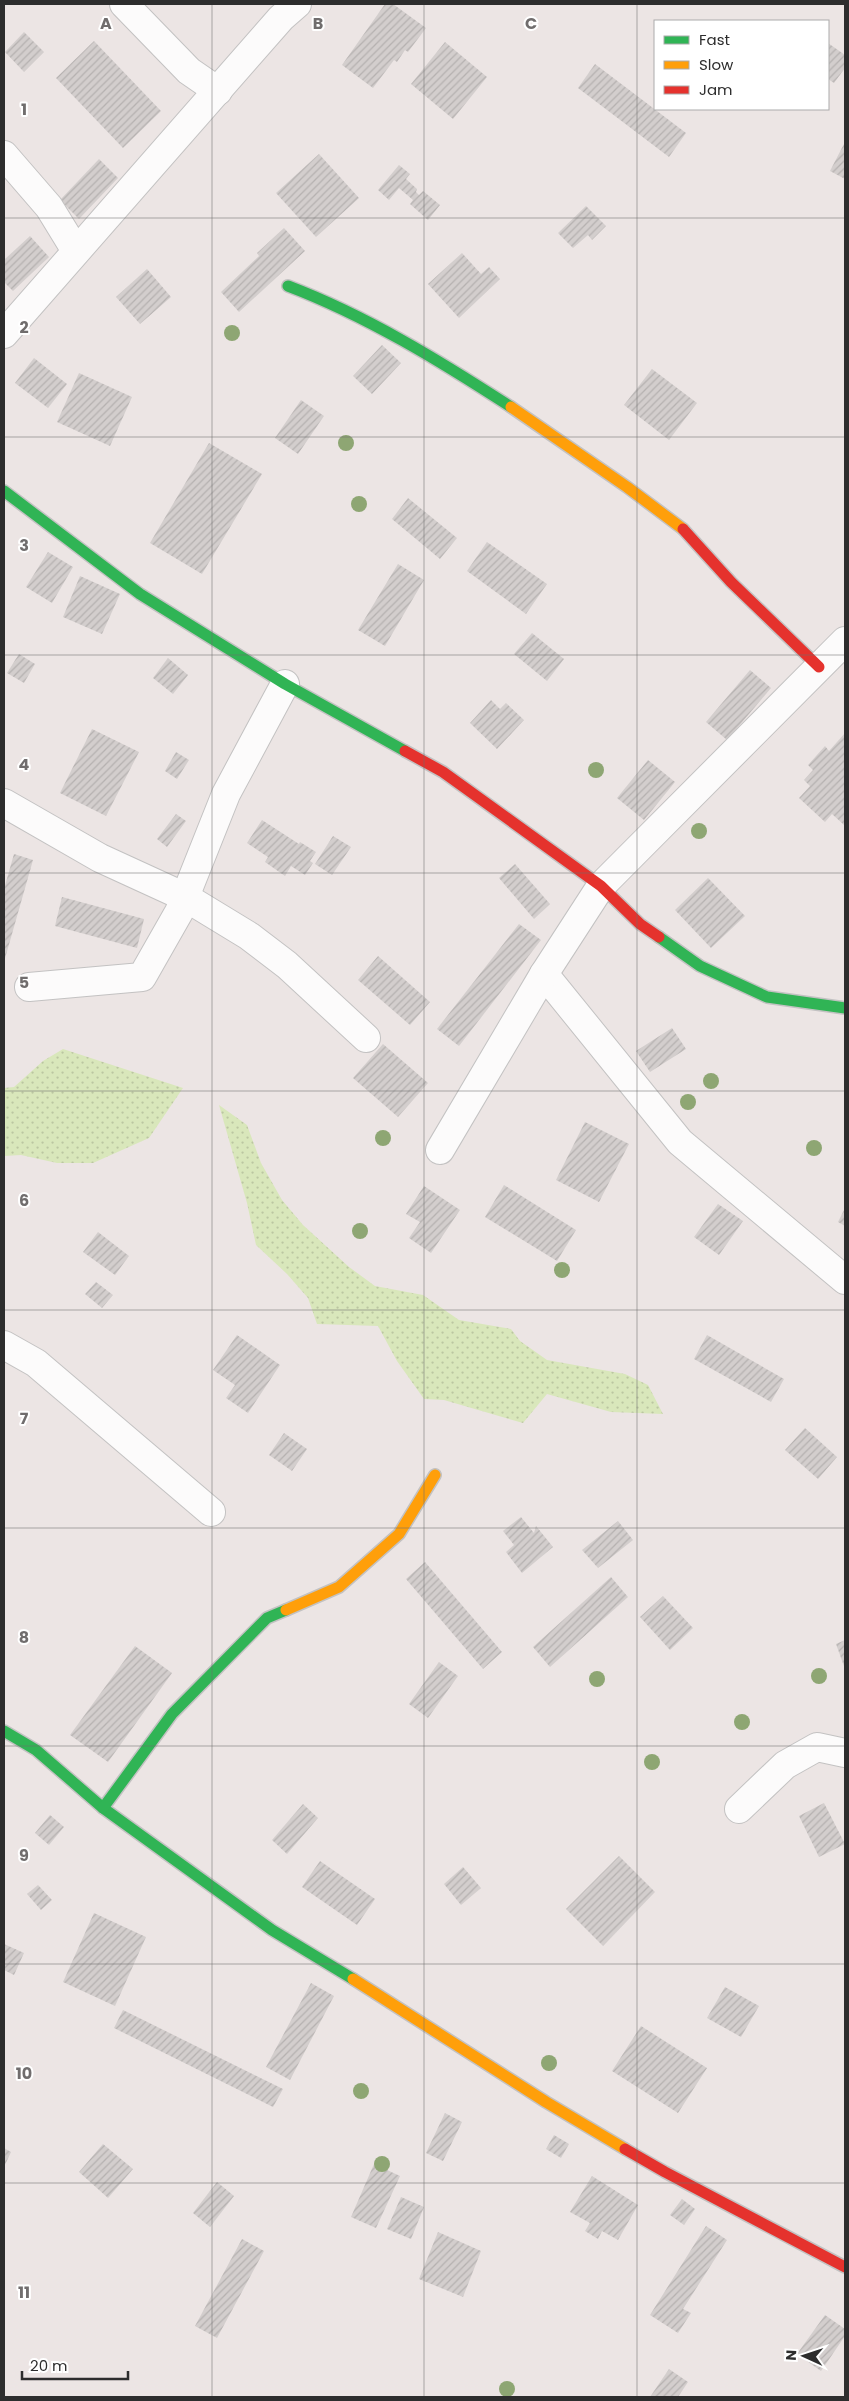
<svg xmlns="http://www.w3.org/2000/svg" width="849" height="2401" viewBox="0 0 849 2401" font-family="Poppins,sans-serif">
<defs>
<pattern id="grass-dots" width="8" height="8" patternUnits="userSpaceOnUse" patternTransform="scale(1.25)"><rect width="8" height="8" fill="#d9e7bb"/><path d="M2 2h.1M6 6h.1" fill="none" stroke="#bbc6a1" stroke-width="1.8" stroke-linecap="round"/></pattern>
<pattern id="building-hatch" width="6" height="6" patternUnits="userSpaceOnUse" patternTransform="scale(1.25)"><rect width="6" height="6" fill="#d3cecd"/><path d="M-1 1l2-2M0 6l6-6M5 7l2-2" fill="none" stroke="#b5b1b0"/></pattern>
</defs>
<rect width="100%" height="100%" fill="#ece5e4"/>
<g fill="url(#grass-dots)">
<polygon points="63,1049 183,1088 149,1138 93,1163 57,1163 21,1155 4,1156 4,1088 14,1087 43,1061"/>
<polygon points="219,1105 247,1125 261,1163 282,1200 303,1225 349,1267 375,1286 423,1295 459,1320 511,1329 520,1341 547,1360 625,1374 648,1385 663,1414 611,1412 547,1394 523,1423 444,1400 424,1399 397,1361 378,1326 317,1324 308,1298 287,1274 256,1245 247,1203"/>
</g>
<g fill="url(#building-hatch)">
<polygon points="385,4 393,4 426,28 408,52 405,50 397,62 394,60 373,88 342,65"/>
<polygon points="24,32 44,52 24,72 5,52"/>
<polygon points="94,41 161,111 123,148 56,78"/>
<polygon points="445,42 487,77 453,119 411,84"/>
<polygon points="828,43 845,55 845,68 834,83 828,79"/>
<polygon points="595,64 686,133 669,157 578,88"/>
<polygon points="845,142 845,179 830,171"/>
<polygon points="319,154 359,198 316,237 276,193"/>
<polygon points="99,159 118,178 79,219 60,200"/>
<polygon points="399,165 410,174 406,179 417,189 416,192 419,195 423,191 440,205 428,220 410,204 413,200 399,188 389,200 378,190"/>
<polygon points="586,206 606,226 592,240 588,235 573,248 558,233"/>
<polygon points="284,228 305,251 239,312 221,292 259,256 257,253"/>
<polygon points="30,236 49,257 13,291 4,282 4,260"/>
<polygon points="462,253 481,274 489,267 500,279 459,318 428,284"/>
<polygon points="147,269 171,297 140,324 116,297"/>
<polygon points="382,345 401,363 372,394 353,376"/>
<polygon points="34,358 67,384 48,408 15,383"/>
<polygon points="652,369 697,403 669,440 624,405"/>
<polygon points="79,373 132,397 110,446 57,422"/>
<polygon points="301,400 324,416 298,454 275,438"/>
<polygon points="209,443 262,474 202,574 150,543"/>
<polygon points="408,498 457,538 440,559 392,519"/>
<polygon points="487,542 547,584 526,614 467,571"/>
<polygon points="48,552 73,567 52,603 26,587"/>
<polygon points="398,564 424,580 385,646 358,630"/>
<polygon points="80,576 120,594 102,634 63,617"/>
<polygon points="532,633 564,659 547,681 514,654"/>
<polygon points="19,654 35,664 24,683 7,673"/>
<polygon points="168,658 188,675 173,694 153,678"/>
<polygon points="750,670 771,688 727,740 706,722"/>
<polygon points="491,700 500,709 506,703 524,720 497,749 470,723"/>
<polygon points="92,729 139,752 106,816 60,793"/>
<polygon points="845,733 845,823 844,825 832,814 825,822 799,798 810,786 804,780 813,770 808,765 825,746 829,751"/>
<polygon points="176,752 189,760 177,779 165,771"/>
<polygon points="648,760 675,782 644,820 617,798"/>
<polygon points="176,814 186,821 167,847 157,839"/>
<polygon points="262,820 299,844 300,842 316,852 310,861 313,863 305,875 291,866 285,876 265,862 268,857 247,843"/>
<polygon points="333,836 351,847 332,875 315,864"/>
<polygon points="14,854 33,860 4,962 4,889"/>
<polygon points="515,864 550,904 534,919 499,878"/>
<polygon points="708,878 745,916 711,948 675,910"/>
<polygon points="62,897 144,919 137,948 55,926"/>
<polygon points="519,924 541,940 459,1046 437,1029"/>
<polygon points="378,956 430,1002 410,1025 358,980"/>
<polygon points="672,1028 686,1049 650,1072 636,1051"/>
<polygon points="383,1044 428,1083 398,1117 353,1078"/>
<polygon points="585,1122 629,1144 599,1202 556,1180"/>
<polygon points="504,1185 576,1230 557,1261 485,1217"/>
<polygon points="424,1186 460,1210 431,1253 409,1238 420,1222 406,1214"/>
<polygon points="718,1204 743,1221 719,1255 694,1237"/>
<polygon points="845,1208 845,1226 838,1222"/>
<polygon points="98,1232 129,1256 115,1275 83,1252"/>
<polygon points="96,1282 113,1295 102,1308 85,1294"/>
<polygon points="237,1335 280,1365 248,1413 226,1398 235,1385 213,1370"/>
<polygon points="707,1335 784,1379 771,1402 694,1359"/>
<polygon points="805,1428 837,1457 818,1479 785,1450"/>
<polygon points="284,1433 307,1449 292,1471 269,1455"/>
<polygon points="521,1517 534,1533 536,1526 553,1547 522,1573 506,1552 514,1545 503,1531"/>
<polygon points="618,1521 633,1540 598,1568 582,1550"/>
<polygon points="425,1562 502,1652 483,1669 406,1579"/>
<polygon points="611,1577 628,1597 550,1667 533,1647"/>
<polygon points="663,1596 693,1628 670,1650 640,1617"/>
<polygon points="845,1640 845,1669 836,1644"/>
<polygon points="135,1646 172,1673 108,1762 70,1735"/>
<polygon points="439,1662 458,1676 428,1718 409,1704"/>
<polygon points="824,1803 845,1844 819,1857 799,1816"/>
<polygon points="303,1804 318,1818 287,1854 272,1840"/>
<polygon points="50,1815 64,1827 49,1845 35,1833"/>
<polygon points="619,1856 655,1892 603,1946 566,1909"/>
<polygon points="320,1861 375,1899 357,1925 302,1887"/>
<polygon points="463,1867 481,1888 461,1905 444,1884"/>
<polygon points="38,1885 52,1900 41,1910 27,1894"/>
<polygon points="94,1913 146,1937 115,2006 63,1982"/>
<polygon points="4,1944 24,1953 14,1975 4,1970"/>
<polygon points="311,1983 334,1996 290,2080 266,2067"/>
<polygon points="725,1987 759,2006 741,2037 707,2018"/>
<polygon points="123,2010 283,2089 273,2107 114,2028"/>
<polygon points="641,2026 707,2068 678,2113 612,2071"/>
<polygon points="445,2113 462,2122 443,2161 426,2153"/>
<polygon points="554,2135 569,2144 561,2158 546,2149"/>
<polygon points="103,2144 133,2169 108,2198 79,2172"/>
<polygon points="4,2148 11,2152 4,2167"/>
<polygon points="374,2164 400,2176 376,2228 351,2217"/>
<polygon points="592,2176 638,2205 618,2240 602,2231 598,2239 585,2231 590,2223 570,2212"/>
<polygon points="217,2182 234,2196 210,2227 193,2213"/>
<polygon points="401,2197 424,2207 411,2239 387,2229"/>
<polygon points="682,2199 695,2209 684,2225 670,2215"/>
<polygon points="706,2226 727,2240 683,2309 691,2313 678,2333 650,2315"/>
<polygon points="438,2232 481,2251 463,2297 419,2279"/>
<polygon points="242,2239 264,2251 217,2338 195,2326"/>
<polygon points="825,2315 845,2329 845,2336 821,2371 797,2354"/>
<polygon points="669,2369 688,2382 678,2397 650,2397"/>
</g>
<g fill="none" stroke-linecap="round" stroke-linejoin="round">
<g stroke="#c3c2c2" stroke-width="30">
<g id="street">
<polyline points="124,4 189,71 218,91"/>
<polyline points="4,155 49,207 76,251"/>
<polyline points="4,334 281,18 297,4"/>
<polyline points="4,803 100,858 185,897 249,936 287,965 366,1038"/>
<polyline points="544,974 680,1142 845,1280"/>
<polyline points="29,987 142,977 179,912 226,794 285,684"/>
<polyline points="440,1150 544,974 601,886 845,641"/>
<polyline points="4,1345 36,1363 211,1512"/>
<polyline points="739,1809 785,1765 817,1747 845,1753"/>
</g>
</g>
<g stroke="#c3c2c2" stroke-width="14">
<g id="fast">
<path d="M 288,286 C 367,316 440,361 511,407"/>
<polyline points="4,491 140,594 285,684 405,751"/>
<polyline points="659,937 700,966 767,997 845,1008"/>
<polyline points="4,1731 36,1750 103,1808 272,1930 353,1979"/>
<polyline points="103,1808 172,1714 267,1618 286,1610"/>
</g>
</g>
<g stroke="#c3c2c2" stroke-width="14">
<g id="slow">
<polyline points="511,407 627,487 683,529"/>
<polyline points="286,1610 339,1587 399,1534 435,1475"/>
<polyline points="353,1979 546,2102 625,2149"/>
</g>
</g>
<g stroke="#c3c2c2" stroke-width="14">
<g id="jam">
<polyline points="683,529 731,582 819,667"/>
<polyline points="405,751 443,772 601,886 640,924 659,937"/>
<polyline points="625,2149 665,2172 845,2267"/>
</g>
</g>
<use href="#street" stroke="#fcfbfb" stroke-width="28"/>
<use href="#fast" stroke="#30b455" stroke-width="11"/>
<use href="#slow" stroke="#ff9f0a" stroke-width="11"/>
<use href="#jam" stroke="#e5322d" stroke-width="11"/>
</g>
<g fill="#8ea673">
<circle cx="232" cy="333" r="8"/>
<circle cx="346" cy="443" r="8"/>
<circle cx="359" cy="504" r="8"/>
<circle cx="596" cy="770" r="8"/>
<circle cx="699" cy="831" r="8"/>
<circle cx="711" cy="1081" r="8"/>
<circle cx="688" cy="1102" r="8"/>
<circle cx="383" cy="1138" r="8"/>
<circle cx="814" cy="1148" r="8"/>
<circle cx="360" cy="1231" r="8"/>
<circle cx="562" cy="1270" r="8"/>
<circle cx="819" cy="1676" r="8"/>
<circle cx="597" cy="1679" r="8"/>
<circle cx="742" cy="1722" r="8"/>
<circle cx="652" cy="1762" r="8"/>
<circle cx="549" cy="2063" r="8"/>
<circle cx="361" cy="2091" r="8"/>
<circle cx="382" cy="2164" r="8"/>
<circle cx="507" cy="2389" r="8"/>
</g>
<path fill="none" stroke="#706d6d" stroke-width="1" stroke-opacity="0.55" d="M 212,4 L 212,2397M 424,4 L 424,2397M 637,4 L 637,2397M 4,218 L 845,218M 4,437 L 845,437M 4,655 L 845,655M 4,873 L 845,873M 4,1091 L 845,1091M 4,1310 L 845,1310M 4,1528 L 845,1528M 4,1746 L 845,1746M 4,1964 L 845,1964M 4,2183 L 845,2183"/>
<g font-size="16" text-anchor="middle" font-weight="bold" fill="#706d6d" stroke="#fff" stroke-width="4" stroke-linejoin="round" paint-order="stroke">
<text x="106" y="29">A</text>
<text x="318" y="29">B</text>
<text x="531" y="29">C</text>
<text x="24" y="115">1</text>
<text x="24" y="333">2</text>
<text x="24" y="551">3</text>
<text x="24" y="770">4</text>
<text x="24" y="988">5</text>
<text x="24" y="1206">6</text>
<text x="24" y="1424">7</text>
<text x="24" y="1643">8</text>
<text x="24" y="1861">9</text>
<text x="24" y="2079">10</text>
<text x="24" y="2298">11</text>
</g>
<rect width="849" height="2401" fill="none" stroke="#2d2d2d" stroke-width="10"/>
<rect x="654" y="20" width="175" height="90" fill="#ffffff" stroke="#ababab"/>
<rect x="664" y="36" width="25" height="8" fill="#30b455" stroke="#ababab"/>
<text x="699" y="45" font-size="15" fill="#2d2d2d">Fast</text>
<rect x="664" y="61" width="25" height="8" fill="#ff9f0a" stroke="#ababab"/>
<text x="699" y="70" font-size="15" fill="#2d2d2d">Slow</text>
<rect x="664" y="86" width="25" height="8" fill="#e5322d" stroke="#ababab"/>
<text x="699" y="95" font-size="15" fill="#2d2d2d">Jam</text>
<g transform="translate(804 2356) rotate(273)" stroke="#ffffff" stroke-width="4" paint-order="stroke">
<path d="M0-4L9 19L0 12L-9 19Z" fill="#2d2d2d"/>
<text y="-8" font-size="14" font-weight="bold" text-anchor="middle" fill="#2d2d2d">N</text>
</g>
<path d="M22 2371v8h106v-8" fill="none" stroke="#2d2d2d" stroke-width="2.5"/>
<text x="30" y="2371" font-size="15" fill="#2d2d2d" stroke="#ffffff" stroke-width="4" paint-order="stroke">20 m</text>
</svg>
